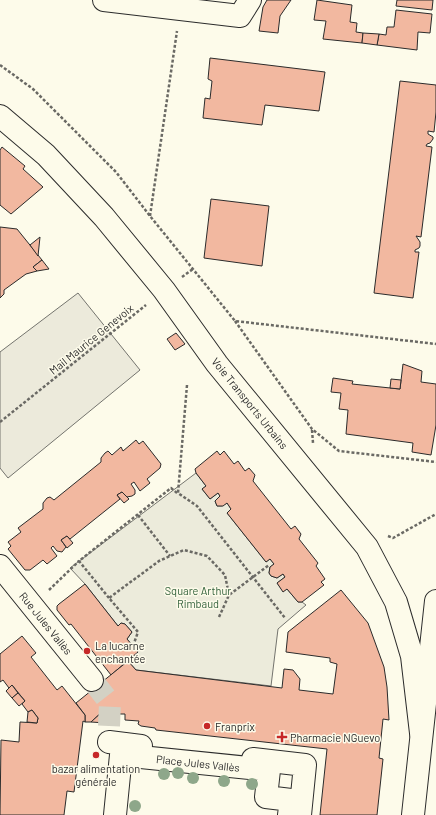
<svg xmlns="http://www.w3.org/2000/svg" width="436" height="815" viewBox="0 0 436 815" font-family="Barlow,sans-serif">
<rect width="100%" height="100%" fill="#fdfbea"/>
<polygon fill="#ecebdb" stroke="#74746e" points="196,473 206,486 202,489 210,499 218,493 220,496 215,501 217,506 222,506 227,503 231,509 227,513 266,562 270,559 274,564 270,567 269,573 271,576 277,578 283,574 285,577 277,583 283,591 287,589 298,602 302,602 306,605 278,629 271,686 136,670 128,661 138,652 127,639 132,632 125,624 121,623 118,626 85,584 70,568"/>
<polygon fill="#eceadb" stroke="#74746e" points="78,293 140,370 8,478 0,468 0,352"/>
<g fill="#f2b8a0" stroke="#2b2b2b">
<polygon points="267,0 291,0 280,16 278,33 259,31 263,7"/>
<polygon points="317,0 352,5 350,22 357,23 356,32 363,33 362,43 323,39 326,21 314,20"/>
<polygon points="397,0 433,0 432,10 396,6"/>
<polygon points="396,10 432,14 430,33 418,32 417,50 377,45 379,34 386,35 387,27 394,27"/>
<polygon points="363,33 379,34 377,45 362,43"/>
<polygon points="210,58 325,72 319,111 265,105 262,125 203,118 205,98 210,99 212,81 208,79"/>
<polygon points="400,81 436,85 436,112 434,132 428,131 428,134 433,137 433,139 430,143 427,144 426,146 432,147 421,237 416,236 420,242 420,246 419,248 415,250 415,252 419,252 413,298 374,293"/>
<polygon points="2,147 25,166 23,169 43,187 11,214 0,205 0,150"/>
<polygon points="211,199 269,206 262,266 204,258"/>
<polygon points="0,227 17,229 42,260 33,267 37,271 26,274 4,290 4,294 0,298"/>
<polygon points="40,237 38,256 30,245"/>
<polygon points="42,260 49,269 37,271 33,267"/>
<polygon points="176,333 185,344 175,350 167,339"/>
<polygon points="403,364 422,371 421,382 436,384 436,425 431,455 412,452 413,443 346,434 348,410 339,409 341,393 331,392 333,378 353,381 352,384 400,389"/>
<polygon points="391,379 401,380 400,389 390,388"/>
<polygon points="136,440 139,444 143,441 161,464 160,468 147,479 150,483 140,491 134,482 131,484 135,490 135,494 132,496 127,497 122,492 117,495 120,499 70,539 67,536 61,540 66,547 62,552 57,551 53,546 51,548 57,556 47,564 43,560 30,570 25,570 8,549 11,546 8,542 21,532 18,528 43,509 43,503 47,498 50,497 54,500 101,462 101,458 105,453 108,451 112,455 121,447 123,451"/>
<polygon points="217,451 220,455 224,451 234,464 238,461 245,471 249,468 255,475 253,481 291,529 295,526 301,534 299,539 318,563 316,566 325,579 321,582 324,585 302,602 298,602 287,589 283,592 277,583 285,577 283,574 277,578 271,576 269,573 270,567 274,564 270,559 266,562 227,513 231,509 227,503 223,506 217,506 215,501 220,496 218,493 210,499 202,489 206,486 196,473 195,469"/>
<polygon points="122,492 129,499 124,503 117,495"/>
<polygon points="67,536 73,543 67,548 61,540"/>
<polygon points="85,584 118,626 121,623 125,624 132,632 127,639 138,652 111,675 71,624 69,625 57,610 57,606 59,604"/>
<polygon points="341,590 368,623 384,667 387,687 389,720 383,719 379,758 383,759 377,815 320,815 327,749 156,730 155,728 141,726 138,724 139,721 125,720 125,714 120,714 117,710 107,717 102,712 91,722 85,722 85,715 76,703 128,661 136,670 282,688 284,669 293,670 300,679 299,690 333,694 337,664 330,662 330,658 286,652 288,632"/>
<polygon points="22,636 36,653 31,657 57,690 62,686 85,715 85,722 83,721 74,792 67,791 64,815 0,815 1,740 19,742 20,722 37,723 38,718 32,710 28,712 22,704 25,701 12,685 9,688 3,680 0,682 0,654"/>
<polygon points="12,685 18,693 12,698 6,691"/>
<polygon points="18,693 25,701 19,706 12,698"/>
<polygon points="32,710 38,718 37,723 27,722 28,712"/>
<polygon points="102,712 107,717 106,723 91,722"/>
</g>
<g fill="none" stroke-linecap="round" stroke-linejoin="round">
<polyline stroke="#d3d1c4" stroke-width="22" stroke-dasharray="22 11" stroke-linecap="butt" points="92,680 110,703 109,726"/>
<g stroke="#2b2b2b" stroke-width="24">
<g id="minor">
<polyline points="104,0 240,16 250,0"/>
<polyline points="0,116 46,155 104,217 164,290 217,364 367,547 396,602 412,656 421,733"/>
<polyline points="0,566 92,680"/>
<polyline points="109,742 141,746"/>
<polyline points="253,759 305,765 300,815"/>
<polyline points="115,815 121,755 269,770 266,797 291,800 289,815"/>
<polyline points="413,815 436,601"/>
</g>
</g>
<g stroke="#6a6964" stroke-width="2.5" stroke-dasharray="3 2" stroke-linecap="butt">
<polyline points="0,65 33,89 116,172 150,216 235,321 436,344"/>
<polyline points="150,216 177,31"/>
<polyline points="182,277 193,269"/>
<polyline points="235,321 312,429 339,451 436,462"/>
<polyline points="187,385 178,493 197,506 285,618"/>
<polyline points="0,422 146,305"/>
<polyline points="312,430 313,443"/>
<polyline points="138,515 170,556"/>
<polyline points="388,536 393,538 436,514"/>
<polyline points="49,590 79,561"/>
<polyline points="109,598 79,561 171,488 177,493"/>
<polyline points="219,617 229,595 269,565"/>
<polyline points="133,646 138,632 109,598 159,561 184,550 207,556 225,575 229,595"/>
</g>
<use href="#minor" stroke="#fdfbea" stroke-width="22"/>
</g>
<g fill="#8ea78a">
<circle cx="178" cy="773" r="6"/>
<circle cx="164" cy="774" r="6"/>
<circle cx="193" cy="778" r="6"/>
<circle cx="224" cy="781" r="6"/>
<circle cx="252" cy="784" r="6"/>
<circle cx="135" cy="806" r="6"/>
</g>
<g fill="#c62828" stroke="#fdfbea" stroke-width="1.5">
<circle cx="87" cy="651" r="4"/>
<circle cx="207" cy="726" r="4"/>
<path d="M280 731h4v4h4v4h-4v4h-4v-4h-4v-4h4z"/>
<circle cx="96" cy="755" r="4"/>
</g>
<g text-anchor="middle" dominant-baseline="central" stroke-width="3" stroke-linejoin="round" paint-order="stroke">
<g font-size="11" fill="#2b2b2b" stroke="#fdfbea">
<text transform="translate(91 339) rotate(-39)">Mail Maurice Genevoix</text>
<text transform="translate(250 403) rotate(51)">Voie Transports Urbains</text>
<text transform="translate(46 623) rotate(51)">Rue Jules Vallès</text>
<text transform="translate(198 763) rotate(6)">Place Jules Vallès</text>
</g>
<g font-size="11" fill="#34623c" stroke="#fdfbea">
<text x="198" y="590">Square Arthur<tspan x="198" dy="13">Rimbaud</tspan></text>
</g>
<g font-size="11" fill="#2b2b2b" stroke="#fdfbea" text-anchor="start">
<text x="95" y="645">La lucarne<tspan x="95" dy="13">enchantée</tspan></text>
<text x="215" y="726">Franprix</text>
<text x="290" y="737">Pharmacie NGuevo</text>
<text x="96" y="768" text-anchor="middle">bazar alimentation<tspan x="96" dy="13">générale</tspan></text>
</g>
</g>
</svg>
